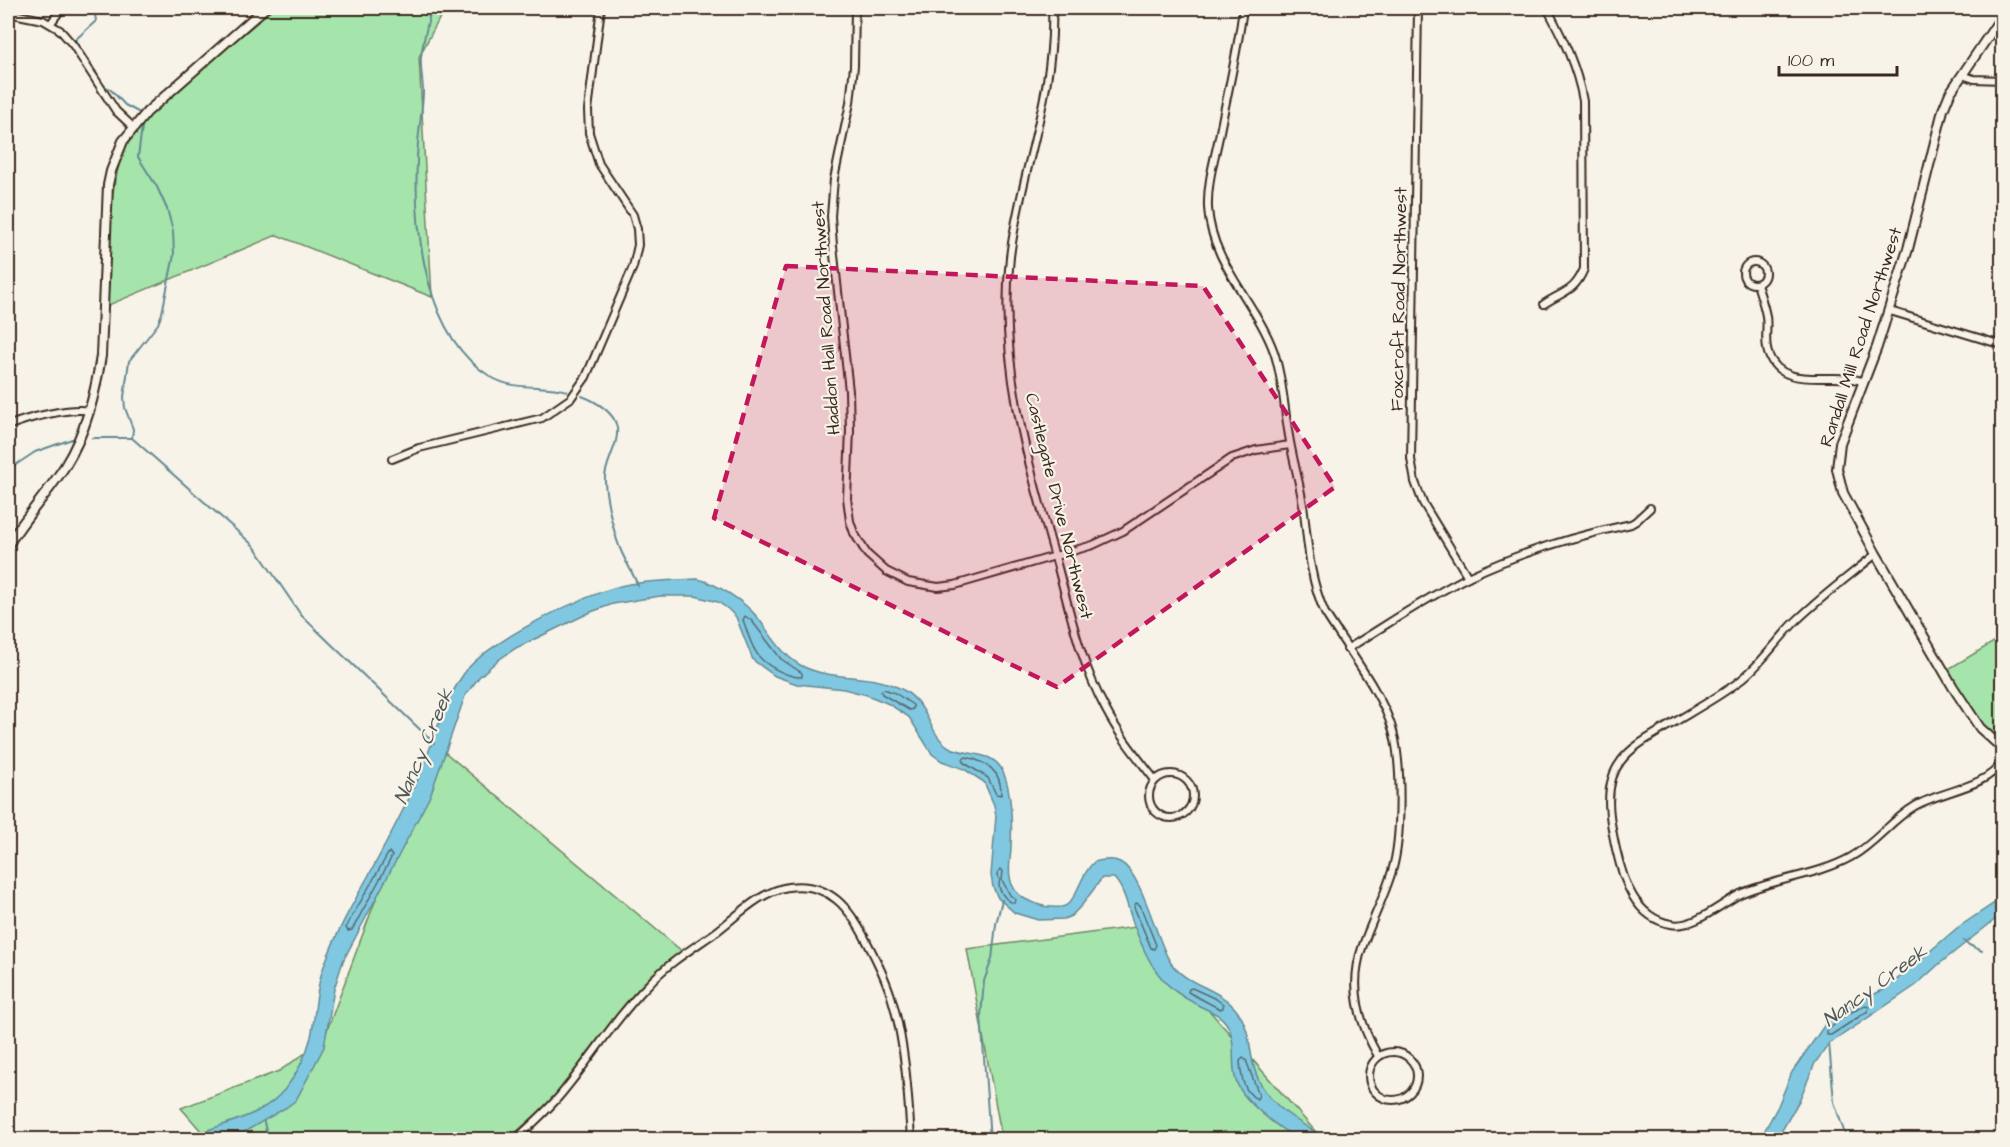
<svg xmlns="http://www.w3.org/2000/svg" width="2010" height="1147" viewBox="0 0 2010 1147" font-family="'Architects Daughter',sans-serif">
<rect width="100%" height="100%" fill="#f7f3e8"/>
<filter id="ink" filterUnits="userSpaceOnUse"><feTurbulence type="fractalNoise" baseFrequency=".0167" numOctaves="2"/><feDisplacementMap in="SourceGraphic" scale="12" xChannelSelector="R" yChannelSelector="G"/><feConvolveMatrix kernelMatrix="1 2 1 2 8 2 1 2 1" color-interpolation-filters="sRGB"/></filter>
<g filter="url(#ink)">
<g fill="#a5e4ab" stroke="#708764" stroke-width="1.5">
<polygon points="266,8 445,8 419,57 432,297 277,235 104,307 104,231 125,138 179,84 258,22"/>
<polygon points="2002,637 2002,747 1990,742 1945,671"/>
<polygon points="434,743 683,952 630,999 572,1083 508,1139 208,1139 181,1108 279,1071 323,1041"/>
<polygon points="1136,927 1322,1139 1002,1139 967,949"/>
</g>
<g fill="#80c8e1" stroke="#648993" stroke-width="1.5">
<path d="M 698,579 C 718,584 745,602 758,618 C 772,636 783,657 804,667 C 836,682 874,672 905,691 C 930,707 929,735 949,747 C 965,756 992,750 1002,770 C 1012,789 1012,824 1011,846 C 1011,856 1008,867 1010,877 C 1011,886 1017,894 1025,899 C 1033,903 1042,907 1051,907 C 1056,907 1063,909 1068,904 C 1078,896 1080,875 1094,862 C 1102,860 1112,858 1120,862 C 1142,873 1156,938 1169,960 C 1185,987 1219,986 1237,1011 C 1249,1026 1249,1045 1253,1063 C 1261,1102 1295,1120 1327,1139 C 1319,1140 1307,1142 1300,1139 C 1280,1130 1239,1099 1235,1077 C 1231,1059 1237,1039 1226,1023 C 1219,1013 1206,1010 1196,1004 C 1182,997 1169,988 1160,976 C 1149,963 1141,944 1135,928 C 1128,911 1126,891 1114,878 L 1102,878 L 1082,905 L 1071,916 L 1064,919 L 1038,920 L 1015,913 L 998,898 L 993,887 L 991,875 L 996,816 L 994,805 L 984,782 L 964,769 L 942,761 L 932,754 L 909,717 L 889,704 L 867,695 L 844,689 L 797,684 L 775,676 L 753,660 L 736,617 L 728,609 L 718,602 L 695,596 L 660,596 L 613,604 L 591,612 L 516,648 L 497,661 L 479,677 L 465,696 L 430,796 L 343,961 L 334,989 L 324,1047 L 296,1100 L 287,1107 L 246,1131 L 219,1139 L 185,1139 C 218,1123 260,1120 285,1089 C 297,1074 306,1056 311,1037 C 316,1013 315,989 324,966 C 336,933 353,903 370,873 C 384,848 397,822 410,796 C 431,756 438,710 465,672 C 487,641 592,590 630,584 C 653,581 675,580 698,579 Z"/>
<polygon points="2002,898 2002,914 1938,965 1915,986 1829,1044 1815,1063 1799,1101 1777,1139 1760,1139 1778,1106 1792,1072 1826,1023 1844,1009 1887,988 1957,928"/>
</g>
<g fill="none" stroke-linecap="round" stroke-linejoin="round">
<g stroke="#57696c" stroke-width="1.5">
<path d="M 745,616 L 752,621 L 781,659 L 802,673 L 802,677 C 788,678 762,664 756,652 C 750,643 747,630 743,620 Z"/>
<polygon points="884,689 895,693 913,705 913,709 909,710 882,694 881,691"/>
<path d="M 966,757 C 987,762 1002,771 1001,795 L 996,794 L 988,778 L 963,762 L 963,759 Z"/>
<polygon points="389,852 392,856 387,866 352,930 348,931 346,928 350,920"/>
<path d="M 1000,869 L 1003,871 L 1002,880 L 1010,895 L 1016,900 L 1014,903 C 1006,901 996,889 1000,880 L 997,875 Z"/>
<polygon points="1136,903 1140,905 1156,945 1154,949 1151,948 1134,907"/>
<polygon points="1192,988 1216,999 1223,1004 1223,1008 1220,1009 1188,992 1189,989"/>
<polygon points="1865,1006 1869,1007 1868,1011 1831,1035 1827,1035 1827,1031 1847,1014"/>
<path d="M 1243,1058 L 1246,1060 L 1259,1095 L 1257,1099 C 1243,1092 1241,1076 1240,1061 Z"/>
</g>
<g stroke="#648993" stroke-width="2">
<polyline points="94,8 96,21 75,40 96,72 100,83 111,90 125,105 138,112"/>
<path d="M 431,8 C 428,24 423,40 421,57 C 420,68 423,81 423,93 C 422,116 417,139 417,161 C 414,231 425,337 491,377 C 514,391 542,384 567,391"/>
<path d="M 582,396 C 595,401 615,412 617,428 C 619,444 606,461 605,477 C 604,493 615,539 622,553 C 627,564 634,575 638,586"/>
<polyline points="92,438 132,438 254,546 301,615 434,743"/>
<polyline points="132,438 133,429 125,408 124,397 129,361 158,324 162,313 174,255 173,231 167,209 157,187 138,157 142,127"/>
<polyline points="8,470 35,452 72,439"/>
<polyline points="1964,941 1967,944 1982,951"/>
<polyline points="1829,1043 1834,1102 1847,1140"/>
<polyline points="264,1122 268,1140"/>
<polyline points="990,1140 981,1016 984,981 992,959 996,924 1002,900"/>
</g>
<g stroke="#3b2a1e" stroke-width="10">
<g id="minor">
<polyline points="855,8 854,66 850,103 834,179 831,216 833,246 849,391 850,431 847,498 850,521 854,533 867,554 886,571 908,582 938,587 955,585 1093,545 1123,531 1232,458 1256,450 1290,445"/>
<path d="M 1052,8 C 1056,93 1020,173 1010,257 C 998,363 1028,463 1057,564 C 1070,613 1081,664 1106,710 C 1119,735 1137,757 1155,780"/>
<path d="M 1243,8 C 1238,51 1227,94 1219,137 C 1214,161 1207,184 1208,208 C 1211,263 1256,302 1274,352 C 1283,379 1284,408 1289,436 C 1293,462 1301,486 1304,512 C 1308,547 1310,580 1325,613 C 1346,647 1383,694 1393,731 C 1402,764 1402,839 1392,871 C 1384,898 1371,922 1362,948 C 1349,986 1359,1023 1378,1056"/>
<polyline points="1418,8 1411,459 1415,482 1423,503 1468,577"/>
<polyline points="8,13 43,20 60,30 73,45 116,111 133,127"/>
<polyline points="51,23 62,8"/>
<polyline points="1962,75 1974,79 2002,80"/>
<circle cx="1754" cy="273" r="11"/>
<path d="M 1757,284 C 1760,294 1764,305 1766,316 C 1768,328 1764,341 1768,353 C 1782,393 1833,370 1864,382"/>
<path d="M 1544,304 C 1563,291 1574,293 1584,269 L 1583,101 C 1577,67 1563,38 1547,8"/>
<polyline points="1890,311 2002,345"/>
<path d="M 8,426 C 27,418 69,407 90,411"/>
<polyline points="392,459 419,448 542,418 571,398 586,377 633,267 638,245 637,229 633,215 599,164 589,133 588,110 601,8"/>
<path d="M 1876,554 C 1849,576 1821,597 1796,621 C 1776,641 1760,666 1737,683 C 1715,699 1691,712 1668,726 C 1652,736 1632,746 1621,761 C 1602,785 1610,822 1616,849 C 1623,880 1635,918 1671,924 C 1693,929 1721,904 1740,894 C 1776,878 1817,876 1851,857 C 1876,843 1891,820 1915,806 C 1940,791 1986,788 2002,762"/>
<path d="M 1347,649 C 1388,624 1427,597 1470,576 C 1521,552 1575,536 1631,524 L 1636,521 L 1650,508"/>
<circle cx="1171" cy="796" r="22"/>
<circle cx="1393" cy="1076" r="24"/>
<path d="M 515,1140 C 533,1123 551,1108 566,1088 C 594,1054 617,1016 648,985 C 667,964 693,948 716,932 C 737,916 761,891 788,887 C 830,881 850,909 867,942 C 876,959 885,977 891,996 C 905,1041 908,1092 911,1140"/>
</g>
</g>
<g stroke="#3b2a1e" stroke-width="12">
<g id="tertiary">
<polyline points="2002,16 1950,93 1943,110 1908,249 1877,347 1840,443 1837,469 1843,493 1876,554 1953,687 1980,728 2002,748"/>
<path d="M 8,545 C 25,517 48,493 65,466 C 86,432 95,395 101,356 L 108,185 L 111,171 L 123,141 L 147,112 L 265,8"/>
</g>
</g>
<use href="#minor" stroke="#f7f3e8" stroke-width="6"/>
<use href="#tertiary" stroke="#f7f3e8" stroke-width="8"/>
</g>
</g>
<path fill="#c2185b" fill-opacity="0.2" stroke="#c2185b" stroke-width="4.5" stroke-dasharray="12 8" stroke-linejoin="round" d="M 786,266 L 1203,286 L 1335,487 L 1057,687 L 714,518 Z"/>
<g text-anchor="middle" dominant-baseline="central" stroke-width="4.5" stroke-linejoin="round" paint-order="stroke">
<g font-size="18" fill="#3b2a1e" stroke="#f7f3e8">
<text transform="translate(1399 299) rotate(-89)">Foxcroft Road Northwest</text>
<text transform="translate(826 318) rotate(-94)">Haddon Hall Road Northwest</text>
<text transform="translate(1861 337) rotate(-72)">Randall Mill Road Northwest</text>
<text transform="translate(1059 506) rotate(76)">Castlegate Drive Northwest</text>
</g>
<g font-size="20" font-style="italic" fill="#505958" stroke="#f7f3e8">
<text transform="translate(424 746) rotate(-67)">Nancy Creek</text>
<text transform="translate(1875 986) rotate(-36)">Nancy Creek</text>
</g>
</g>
<rect width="2010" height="1147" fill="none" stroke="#f7f3e8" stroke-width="30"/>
<rect x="15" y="15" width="1980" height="1117" fill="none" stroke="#3b2a1e" stroke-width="2" filter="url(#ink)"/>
<path d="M1779 66v9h118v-9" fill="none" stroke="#3b2a1e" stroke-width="3"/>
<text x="1788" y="66" font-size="18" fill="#3b2a1e" stroke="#f7f3e8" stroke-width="4.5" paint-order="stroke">100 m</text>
</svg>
